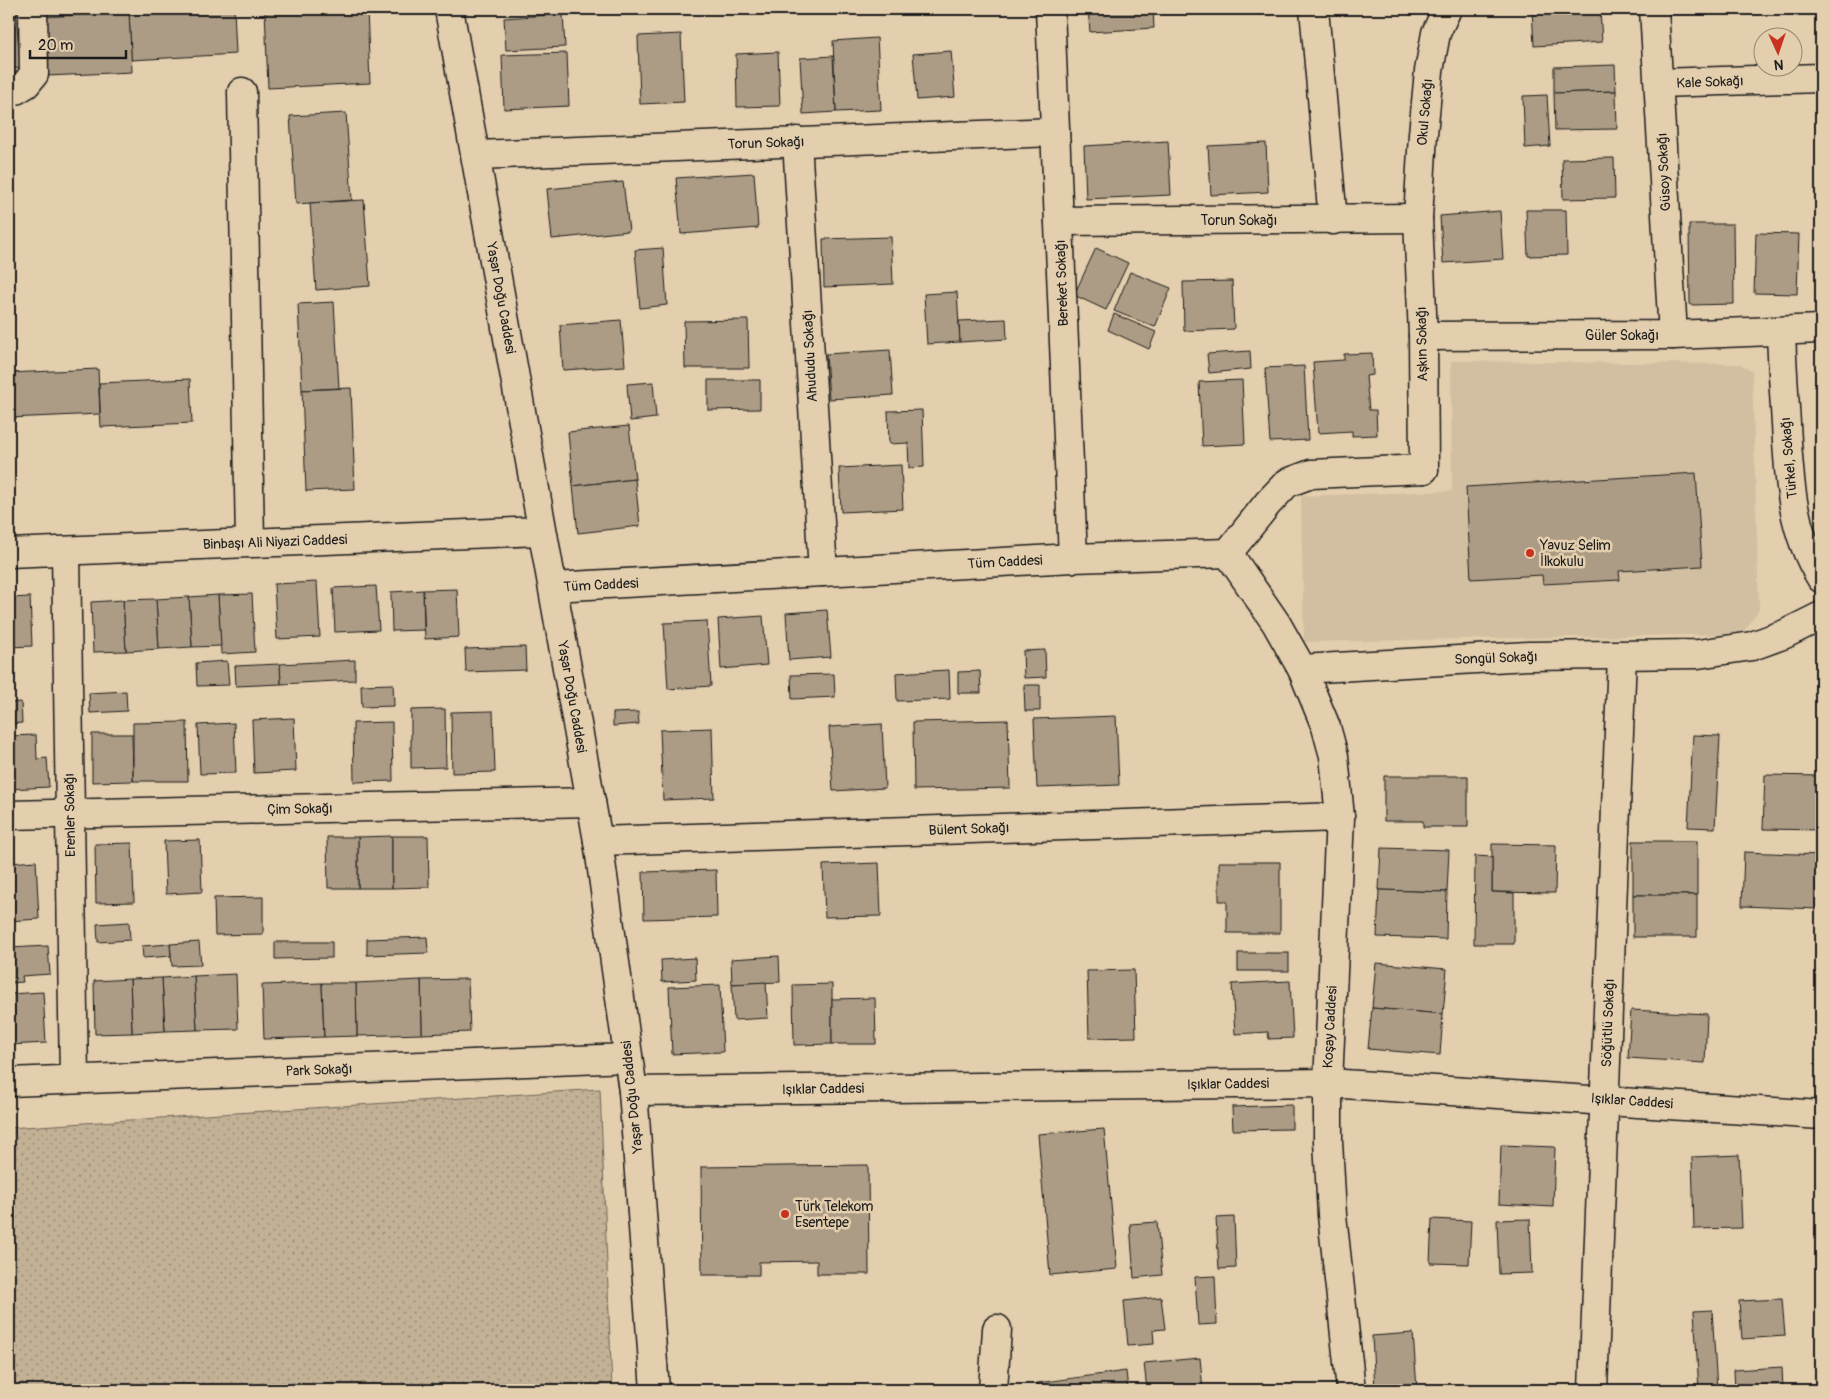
<svg xmlns="http://www.w3.org/2000/svg" width="1830" height="1399" viewBox="0 0 1830 1399" font-family="Pangolin,sans-serif">
<defs>
<pattern id="grass-dots" width="8" height="8" patternUnits="userSpaceOnUse" patternTransform="scale(1.25)"><rect width="8" height="8" fill="#c2b195"/><path d="M2 2h.1M6 6h.1" fill="none" stroke="#9d8f79" stroke-width="1.8" stroke-linecap="round"/></pattern>
</defs>
<rect width="100%" height="100%" fill="#e3cead"/>
<filter id="ink" filterUnits="userSpaceOnUse"><feTurbulence type="fractalNoise" baseFrequency=".02" numOctaves="2"/><feDisplacementMap in="SourceGraphic" scale="10" xChannelSelector="R" yChannelSelector="G"/><feConvolveMatrix kernelMatrix="1 2 1 2 8 2 1 2 1" color-interpolation-filters="sRGB"/></filter>
<g filter="url(#ink)">
<polygon fill="#d2bfa1" points="1451,361 1740,364 1752,372 1759,610 1742,634 1304,642 1301,496 1452,491"/>
<polygon fill="url(#grass-dots)" stroke="#6f6658" points="600,1089 612,1390 9,1390 9,1128"/>
<g fill="#ac9c85" stroke="#1c1c1c">
<polygon points="16,9 20,68 9,69 9,10"/>
<polygon points="129,9 234,9 236,54 131,60"/>
<polygon points="265,9 367,9 370,83 268,88"/>
<polygon points="969,9 1007,9 1007,10 969,12"/>
<polygon points="1088,9 1153,9 1154,28 1090,32"/>
<polygon points="1532,9 1600,9 1602,42 1534,46"/>
<polygon points="129,12 132,72 47,76 43,17"/>
<polygon points="563,14 565,47 506,50 504,18"/>
<polygon points="681,34 684,102 640,104 638,36"/>
<polygon points="877,38 881,110 836,112 833,41"/>
<polygon points="951,51 955,97 917,100 913,54"/>
<polygon points="778,52 780,106 737,107 736,54"/>
<polygon points="567,53 569,106 504,109 502,55"/>
<polygon points="833,56 836,112 803,114 800,58"/>
<polygon points="1615,65 1616,91 1554,93 1554,67"/>
<polygon points="1616,91 1617,129 1555,130 1554,93"/>
<polygon points="1547,95 1550,146 1525,148 1523,96"/>
<polygon points="346,113 352,200 296,204 290,116"/>
<polygon points="1168,141 1171,195 1086,199 1084,146"/>
<polygon points="1266,143 1268,192 1211,195 1208,146"/>
<polygon points="1614,158 1615,198 1563,199 1562,159"/>
<polygon points="754,173 758,228 681,234 676,178"/>
<polygon points="623,182 629,231 552,239 547,189"/>
<polygon points="364,200 370,286 316,290 310,203"/>
<polygon points="1526,210 1566,210 1567,255 1528,256"/>
<polygon points="1500,211 1503,259 1443,263 1440,216"/>
<polygon points="1689,224 1733,224 1734,304 1690,305"/>
<polygon points="1756,233 1799,234 1797,294 1754,293"/>
<polygon points="891,237 893,284 824,287 823,239"/>
<polygon points="663,248 667,305 640,308 635,250"/>
<polygon points="1096,248 1128,263 1106,310 1074,295"/>
<polygon points="1130,272 1171,288 1155,327 1114,311"/>
<polygon points="1232,281 1234,329 1184,331 1183,282"/>
<polygon points="957,292 960,342 927,344 924,294"/>
<polygon points="334,302 339,388 302,390 298,304"/>
<polygon points="1114,314 1156,332 1149,349 1108,330"/>
<polygon points="1006,319 1007,339 960,342 959,321"/>
<polygon points="621,320 625,366 563,370 560,325"/>
<polygon points="748,320 749,368 685,368 684,321"/>
<polygon points="890,350 893,395 829,399 826,354"/>
<polygon points="1250,351 1251,369 1209,373 1207,354"/>
<polygon points="1372,353 1373,375 1366,376 1369,410 1376,410 1377,435 1352,436 1352,431 1318,433 1313,362 1344,360 1344,354"/>
<polygon points="1304,366 1308,440 1270,442 1265,368"/>
<polygon points="98,369 100,414 9,418 9,373"/>
<polygon points="190,379 192,423 101,427 99,383"/>
<polygon points="708,380 760,380 760,409 708,410"/>
<polygon points="1242,380 1245,444 1202,446 1199,382"/>
<polygon points="653,382 656,418 630,421 627,384"/>
<polygon points="351,388 355,489 306,491 302,390"/>
<polygon points="922,410 924,467 909,468 908,443 889,444 888,411"/>
<polygon points="629,426 635,479 573,486 568,432"/>
<polygon points="901,465 903,509 841,512 839,468"/>
<polygon points="1696,473 1702,566 1619,571 1620,580 1543,584 1542,575 1471,579 1466,487"/>
<polygon points="635,479 640,526 578,533 573,486"/>
<polygon points="317,582 320,637 277,639 274,584"/>
<polygon points="376,586 379,630 335,632 333,588"/>
<polygon points="457,589 459,637 425,639 423,590"/>
<polygon points="423,590 424,630 392,631 391,592"/>
<polygon points="252,594 255,652 221,654 218,595"/>
<polygon points="218,595 221,646 192,647 189,597"/>
<polygon points="30,597 32,646 9,647 9,598"/>
<polygon points="189,597 192,647 159,649 156,599"/>
<polygon points="156,599 159,649 126,651 123,600"/>
<polygon points="123,600 126,651 93,652 91,602"/>
<polygon points="827,610 831,657 789,660 786,613"/>
<polygon points="763,616 767,665 721,669 718,619"/>
<polygon points="707,621 711,686 668,689 664,623"/>
<polygon points="525,647 526,670 466,672 465,649"/>
<polygon points="1045,650 1046,677 1024,678 1023,651"/>
<polygon points="355,660 355,680 281,684 280,664"/>
<polygon points="227,661 229,685 197,686 196,663"/>
<polygon points="280,664 281,684 236,686 235,666"/>
<polygon points="949,670 950,699 897,701 896,673"/>
<polygon points="980,671 981,693 958,693 958,672"/>
<polygon points="834,674 835,697 792,699 791,675"/>
<polygon points="393,684 394,706 362,707 361,685"/>
<polygon points="1024,685 1040,685 1040,711 1025,711"/>
<polygon points="126,691 127,711 90,713 89,693"/>
<polygon points="21,702 22,723 9,724 9,703"/>
<polygon points="445,709 446,767 411,768 411,710"/>
<polygon points="493,711 495,772 452,773 451,712"/>
<polygon points="638,712 639,724 613,726 613,713"/>
<polygon points="1116,716 1119,785 1037,788 1034,719"/>
<polygon points="294,718 296,771 254,773 252,720"/>
<polygon points="1008,720 1010,788 914,790 913,722"/>
<polygon points="187,722 188,781 133,781 133,723"/>
<polygon points="392,722 393,781 354,782 353,723"/>
<polygon points="234,723 236,773 200,774 198,725"/>
<polygon points="882,724 885,788 833,791 829,727"/>
<polygon points="712,728 714,798 663,800 660,730"/>
<polygon points="92,734 132,734 133,781 92,782"/>
<polygon points="36,735 37,759 47,758 49,787 9,789 9,736"/>
<polygon points="1693,735 1720,736 1715,828 1688,827"/>
<polygon points="1765,775 1821,776 1821,830 1763,829"/>
<polygon points="1384,776 1468,776 1468,827 1423,827 1423,821 1384,821"/>
<polygon points="392,836 392,888 358,888 358,837"/>
<polygon points="392,836 428,836 429,887 392,888"/>
<polygon points="327,837 358,837 358,888 328,888"/>
<polygon points="200,840 202,892 166,894 164,841"/>
<rect x="1633" y="841" width="64" height="54"/>
<polygon points="132,843 134,902 96,903 95,844"/>
<polygon points="1492,844 1556,845 1555,893 1492,892"/>
<polygon points="1381,848 1449,850 1447,892 1379,890"/>
<polygon points="1744,852 1821,855 1819,909 1742,906"/>
<polygon points="1475,856 1492,857 1492,892 1514,893 1514,944 1474,944"/>
<polygon points="36,861 39,919 9,921 9,863"/>
<polygon points="1219,862 1280,862 1280,933 1227,933 1227,901 1219,901"/>
<polygon points="879,863 881,916 825,917 823,865"/>
<polygon points="716,870 717,917 644,919 643,872"/>
<polygon points="1379,890 1447,892 1446,939 1377,937"/>
<rect x="1633" y="895" width="64" height="42"/>
<polygon points="263,897 263,934 215,935 214,898"/>
<polygon points="129,922 130,940 98,942 97,924"/>
<polygon points="427,937 428,953 367,955 367,939"/>
<polygon points="199,942 201,965 172,966 170,944"/>
<polygon points="275,942 332,942 332,958 275,959"/>
<polygon points="170,944 171,956 143,958 142,946"/>
<polygon points="48,946 50,974 22,976 23,982 9,983 9,948"/>
<rect x="1238" y="953" width="51" height="18"/>
<polygon points="779,956 780,982 732,984 731,959"/>
<polygon points="695,958 696,980 662,982 661,960"/>
<polygon points="1376,963 1447,969 1443,1014 1372,1008"/>
<polygon points="1134,970 1136,1037 1089,1038 1087,971"/>
<polygon points="236,974 238,1029 197,1030 194,976"/>
<polygon points="194,976 197,1030 165,1031 162,978"/>
<polygon points="162,978 165,1031 132,1033 130,979"/>
<polygon points="130,979 132,1033 95,1034 94,981"/>
<polygon points="468,979 470,1032 422,1034 421,980"/>
<polygon points="421,980 422,1034 357,1036 356,983"/>
<polygon points="1290,981 1293,1038 1269,1039 1268,1032 1235,1034 1232,984"/>
<polygon points="766,982 768,1018 734,1020 732,984"/>
<polygon points="322,983 324,1037 264,1039 262,985"/>
<polygon points="322,983 356,983 357,1036 324,1037"/>
<polygon points="832,984 832,1044 794,1045 793,985"/>
<polygon points="720,985 723,1052 672,1054 669,987"/>
<polygon points="43,992 46,1043 9,1045 9,994"/>
<polygon points="875,998 876,1044 832,1044 832,999"/>
<polygon points="1372,1008 1443,1014 1440,1055 1368,1049"/>
<polygon points="1631,1010 1707,1014 1705,1063 1628,1058"/>
<polygon points="1292,1105 1292,1129 1233,1130 1232,1107"/>
<polygon points="1104,1129 1117,1269 1050,1275 1038,1134"/>
<polygon points="1501,1145 1555,1147 1553,1207 1499,1204"/>
<polygon points="1739,1155 1742,1228 1694,1229 1692,1157"/>
<polygon points="868,1165 869,1274 817,1274 817,1261 759,1262 759,1275 702,1275 701,1167"/>
<polygon points="1234,1217 1236,1268 1219,1269 1216,1218"/>
<polygon points="1432,1219 1471,1221 1469,1264 1430,1263"/>
<polygon points="1530,1219 1532,1273 1499,1274 1497,1220"/>
<polygon points="1157,1222 1162,1275 1134,1278 1130,1224"/>
<polygon points="1215,1276 1217,1324 1198,1325 1195,1277"/>
<polygon points="1161,1297 1165,1329 1153,1330 1154,1344 1128,1346 1124,1301"/>
<polygon points="1782,1299 1785,1336 1742,1339 1739,1301"/>
<polygon points="1712,1310 1717,1390 1699,1390 1694,1311"/>
<polygon points="1413,1333 1417,1389 1375,1390 1372,1336"/>
<polygon points="1200,1358 1203,1390 1147,1390 1144,1363"/>
<polygon points="1782,1367 1783,1390 1735,1390 1734,1370"/>
<polygon points="1126,1371 1128,1390 1038,1390 1037,1383"/>
</g>
<g fill="none" stroke-linecap="round" stroke-linejoin="round">
<g stroke="#1c1c1c" stroke-width="31">
<g id="minor">
<polyline points="1050,9 1073,558"/>
<polyline points="1314,9 1333,220"/>
<polyline points="1654,9 1673,335"/>
<polyline points="1659,83 1821,78"/>
<polyline points="9,90 16,90 26,84 34,74 33,9"/>
<polyline points="242,92 250,543"/>
<polyline points="797,141 823,572"/>
<polyline points="476,155 1055,132"/>
<polyline points="1059,221 1418,218"/>
<path d="M 1781,332 C 1782,362 1784,393 1786,424 C 1789,479 1791,530 1821,578"/>
<polyline points="1423,336 1673,335 1821,329"/>
<polyline points="1424,469 1423,336 1418,218 1423,134 1429,71 1436,33 1447,9"/>
<polyline points="66,551 74,1079"/>
<polyline points="1228,553 1276,623 1302,669 1528,656 1698,654 1752,646 1785,634 1821,616"/>
<polyline points="9,815 591,802"/>
<polyline points="598,841 1340,817"/>
<polyline points="9,1082 628,1058"/>
<polyline points="993,1390 997,1329"/>
<polyline points="1593,1390 1622,656"/>
</g>
</g>
<g stroke="#1c1c1c" stroke-width="31">
<g id="tertiary">
<polyline points="449,9 598,841 633,1091 655,1390"/>
<polyline points="9,553 541,531"/>
<polyline points="553,587 1073,558 1228,553 1268,503 1287,483 1311,474 1424,469"/>
<polyline points="1302,669 1326,727 1334,756 1340,817 1328,1083 1328,1141 1332,1215 1351,1390"/>
<polyline points="633,1091 1328,1083 1821,1115"/>
</g>
</g>
<use href="#minor" stroke="#e3cead" stroke-width="28"/>
<use href="#tertiary" stroke="#e3cead" stroke-width="28"/>
</g>
</g>
<g fill="#c8321e" stroke="#e3cead" stroke-width="2">
<circle cx="1530" cy="553" r="5"/>
<circle cx="785" cy="1214" r="5"/>
</g>
<g text-anchor="middle" dominant-baseline="central" stroke-width="5" stroke-linejoin="round" paint-order="stroke">
<g font-size="14" fill="#1c1c1c" stroke="#e3cead">
<text transform="translate(1710 82) rotate(-2)">Kale Sokağı</text>
<text transform="translate(1425 112) rotate(-85)">Okul Sokağı</text>
<text transform="translate(766 143) rotate(-2)">Torun Sokağı</text>
<text transform="translate(1664 172) rotate(-93)">Güsoy Sokağı</text>
<text x="1239" y="220">Torun Sokağı</text>
<text transform="translate(1062 283) rotate(-92)">Bereket Sokağı</text>
<text transform="translate(501 298) rotate(80)">Yaşar Doğu Caddesi</text>
<text x="1622" y="335">Güler Sokağı</text>
<text transform="translate(1422 344) rotate(-91)">Aşkın Sokağı</text>
<text transform="translate(810 356) rotate(-93)">Ahududu Sokağı</text>
<text transform="translate(1789 458) rotate(-95)">Türkel, Sokağı</text>
<text transform="translate(275 542) rotate(-2)">Binbaşı Ali Niyazi Caddesi</text>
<text transform="translate(1005 562) rotate(-3)">Tüm Caddesi</text>
<text transform="translate(601 585) rotate(-3)">Tüm Caddesi</text>
<text transform="translate(1496 658) rotate(-2)">Songül Sokağı</text>
<text transform="translate(572 697) rotate(80)">Yaşar Doğu Caddesi</text>
<text transform="translate(300 809) rotate(-1)">Çim Sokağı</text>
<text transform="translate(70 815) rotate(-91)">Erenler Sokağı</text>
<text transform="translate(969 829) rotate(-2)">Bülent Sokağı</text>
<text transform="translate(1608 1023) rotate(-88)">Söğütlü Sokağı</text>
<text transform="translate(1330 1027) rotate(-87)">Koşay Caddesi</text>
<text transform="translate(319 1070) rotate(-2)">Park Sokağı</text>
<text transform="translate(1228 1084) rotate(-1)">Işıklar Caddesi</text>
<text transform="translate(823 1089) rotate(-1)">Işıklar Caddesi</text>
<text transform="translate(632 1097) rotate(-96)">Yaşar Doğu Caddesi</text>
<text transform="translate(1632 1101) rotate(4)">Işıklar Caddesi</text>
</g>
<g font-size="14" fill="#1c1c1c" stroke="#e3cead" text-anchor="start">
<text x="1540" y="545">Yavuz Selim<tspan x="1540" dy="16">İlkokulu</tspan></text>
<text x="795" y="1206">Türk Telekom<tspan x="795" dy="16">Esentepe</tspan></text>
</g>
</g>
<rect width="1830" height="1399" fill="none" stroke="#e3cead" stroke-width="30"/>
<rect x="15" y="15" width="1800" height="1369" fill="none" stroke="#1c1c1c" stroke-width="2" filter="url(#ink)"/>
<g transform="translate(1778 52) rotate(177)"><circle r="24" fill="#e3cead" stroke="#938773"/>
<path d="M0-4L9 19L0 12L-9 19Z" fill="#c8321e"/>
<text y="-8" font-size="14" font-weight="bold" text-anchor="middle" fill="#1c1c1c">N</text>
</g>
<path d="M30 50v8h96v-8" fill="none" stroke="#1c1c1c" stroke-width="2.5"/>
<text x="38" y="50" font-size="15" fill="#1c1c1c" stroke="#e3cead" stroke-width="4" paint-order="stroke">20 m</text>
</svg>
